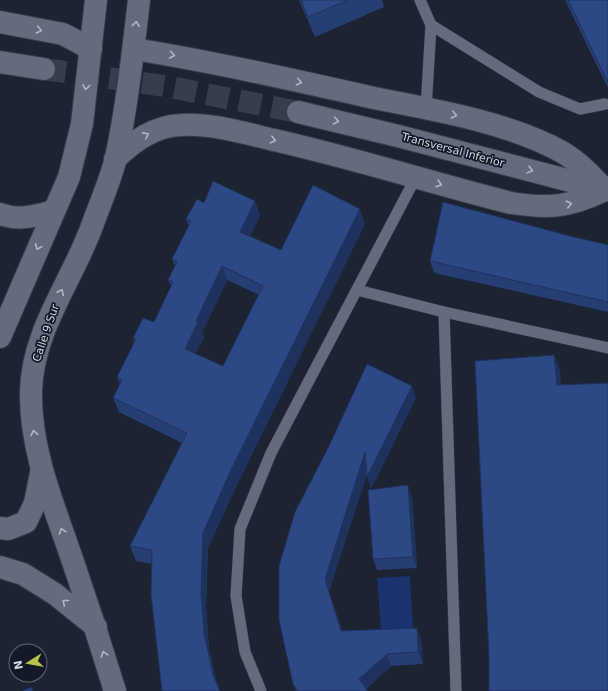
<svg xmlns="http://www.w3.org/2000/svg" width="608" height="691" viewBox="0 0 608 691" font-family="'DejaVu Sans',sans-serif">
<rect width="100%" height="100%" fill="#1c2331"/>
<polygon fill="#1a326e" points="410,576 413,628 381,630 377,578"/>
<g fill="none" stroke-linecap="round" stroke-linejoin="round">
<polyline stroke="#373e4b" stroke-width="22" stroke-dasharray="22 11" stroke-linecap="butt" points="44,69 165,86 298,112"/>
<g stroke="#373d48" stroke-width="12">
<g id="lane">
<polyline points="420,0 431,25"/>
<polyline points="426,109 431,25 539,92 580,109 605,104"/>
<polyline points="357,290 444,312 608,348"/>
<polyline points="444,312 456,691"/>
<polyline points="261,691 245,652 236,596 240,529 271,453 416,177"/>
</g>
</g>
<g stroke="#373d48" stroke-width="24">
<g id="secondary">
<polyline points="0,22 63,34 91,49"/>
<path d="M 134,49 C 214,62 294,80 374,98 C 434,110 508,122 562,152 C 579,162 592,176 605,190"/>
<polyline points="0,62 44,69"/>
<polyline points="298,112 398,136 605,190"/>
<path d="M 115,159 C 134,141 154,126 181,125 C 212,123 244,133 274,140 C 354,158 432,183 511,203 C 550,209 570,207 605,190"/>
<path d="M 0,214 C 19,221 35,216 54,211"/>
<polyline points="0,337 69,177 82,124 96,0"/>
<polyline points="0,528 8,529 26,522 35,503 41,473"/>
<polyline points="0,567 23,574 55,594 96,627"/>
<path d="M 115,691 C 101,645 86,599 70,553 C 52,501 30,448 31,392 C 32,331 72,281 92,226 C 100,204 110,181 116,158 C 127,106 133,52 139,0"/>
</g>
</g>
<use href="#lane" stroke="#636b7c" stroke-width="11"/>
<use href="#secondary" stroke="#636b7c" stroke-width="22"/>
</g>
<g fill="#263e72" fill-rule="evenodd">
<polygon points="299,0 382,0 384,7 315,37"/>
<polygon points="565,0 608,0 608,88"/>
<path d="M 255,201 L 260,216 L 250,236 L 281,250 L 365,224 L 236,487 L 208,548 L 206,607 L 209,648 L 217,685 L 152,564 L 136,561 L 130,546 L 182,443 L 119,412 L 113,398 L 120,384 L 117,377 L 134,342 L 133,338 L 154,322 L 171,286 L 168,280 L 175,267 L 172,259 L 189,226 L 186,219 L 204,203 ZM 227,280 L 259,295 L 223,366 L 195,354 L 204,337 L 202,333 Z"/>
<polygon points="570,236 608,245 608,312 434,273 430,261"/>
<polygon points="416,398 371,489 367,474 329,591 342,631 421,640 423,664 391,666 366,689 368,691 296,691 293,684 279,566"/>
<polygon points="412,497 417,568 377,570 373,559"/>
</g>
<g fill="#1f325d">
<polygon points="255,201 260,216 245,246 240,232"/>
<polygon points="360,209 365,224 236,487 208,548 206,607 209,648 218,689 213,675 204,633 201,593 203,533 230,472"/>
<polygon points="222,266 227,280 202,333 204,337 190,364 185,349 196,321"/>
<polygon points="554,355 560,370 562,399 557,385"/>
<polygon points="412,386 416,398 371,489 367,477"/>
<polygon points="365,452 370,465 329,591 346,643 325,579"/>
<polygon points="408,485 412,497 417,568 413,557"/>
<polygon points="417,628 421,640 423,664 418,652"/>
<polygon points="387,654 391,666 363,691 359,679"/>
</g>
<g fill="#2c4885" stroke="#1f325d" fill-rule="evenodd">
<polygon points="301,0 348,0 308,17"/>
<polygon points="568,0 608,0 608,83"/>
<path d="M 213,181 L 255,201 L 240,232 L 281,250 L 313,185 L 360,209 L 230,472 L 203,533 L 201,593 L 204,633 L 213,675 L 220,691 L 162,691 L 151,595 L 152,550 L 130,546 L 187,433 L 113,398 L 122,380 L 117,377 L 136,339 L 133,338 L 143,318 L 154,322 L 173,282 L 168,280 L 177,262 L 172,259 L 191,221 L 186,219 L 197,199 L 204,203 ZM 222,266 L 263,286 L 223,366 L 185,349 L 198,322 L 196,321 Z"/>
<polygon points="443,202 570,236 608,245 608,302 430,261"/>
<polygon points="554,355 557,385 608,383 608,691 489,691 489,657 475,361"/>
<polygon points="367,364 412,386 367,477 365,452 325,579 341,631 417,628 418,652 387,654 359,679 368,691 298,691 293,684 279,620 279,566 295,512 329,446"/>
<polygon points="408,485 413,557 373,559 368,490"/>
<polygon points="31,687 33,691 22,691"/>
</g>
<defs><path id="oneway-chevron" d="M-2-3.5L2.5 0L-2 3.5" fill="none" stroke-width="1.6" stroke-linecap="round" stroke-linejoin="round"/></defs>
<g stroke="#b1b7c3">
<use href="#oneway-chevron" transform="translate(136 24) rotate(-84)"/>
<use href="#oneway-chevron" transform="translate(39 30) rotate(11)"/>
<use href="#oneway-chevron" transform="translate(172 55) rotate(10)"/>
<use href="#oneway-chevron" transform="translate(299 82) rotate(12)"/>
<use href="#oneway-chevron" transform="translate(86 87) rotate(97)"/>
<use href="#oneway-chevron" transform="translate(454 115) rotate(14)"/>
<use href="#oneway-chevron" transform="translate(336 121) rotate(13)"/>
<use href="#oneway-chevron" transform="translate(146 135) rotate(-28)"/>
<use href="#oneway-chevron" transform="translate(273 140) rotate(13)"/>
<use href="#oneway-chevron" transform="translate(530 170) rotate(15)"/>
<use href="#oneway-chevron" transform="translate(439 184) rotate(17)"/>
<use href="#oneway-chevron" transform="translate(569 204) rotate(-13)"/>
<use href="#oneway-chevron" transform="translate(38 247) rotate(113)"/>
<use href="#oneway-chevron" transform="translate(61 292) rotate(-64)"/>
<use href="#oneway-chevron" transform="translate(34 433) rotate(-101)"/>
<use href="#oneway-chevron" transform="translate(62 531) rotate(-109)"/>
<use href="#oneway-chevron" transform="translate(65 602) rotate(-141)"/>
<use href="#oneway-chevron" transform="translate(104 654) rotate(-107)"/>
</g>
<g text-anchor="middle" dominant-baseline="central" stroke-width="3.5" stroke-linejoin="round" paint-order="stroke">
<g font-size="11" fill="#d3d7e1" stroke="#131927">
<text transform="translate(453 150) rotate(15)">Transversal Inferior</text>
<text transform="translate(46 333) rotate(-71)">Calle 9 Sur</text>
</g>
</g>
<g transform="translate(28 663) rotate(259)"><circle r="19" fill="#131927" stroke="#606571"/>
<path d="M0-3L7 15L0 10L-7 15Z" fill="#b6c149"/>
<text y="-6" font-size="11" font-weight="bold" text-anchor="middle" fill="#d3d7e1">N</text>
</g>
</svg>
